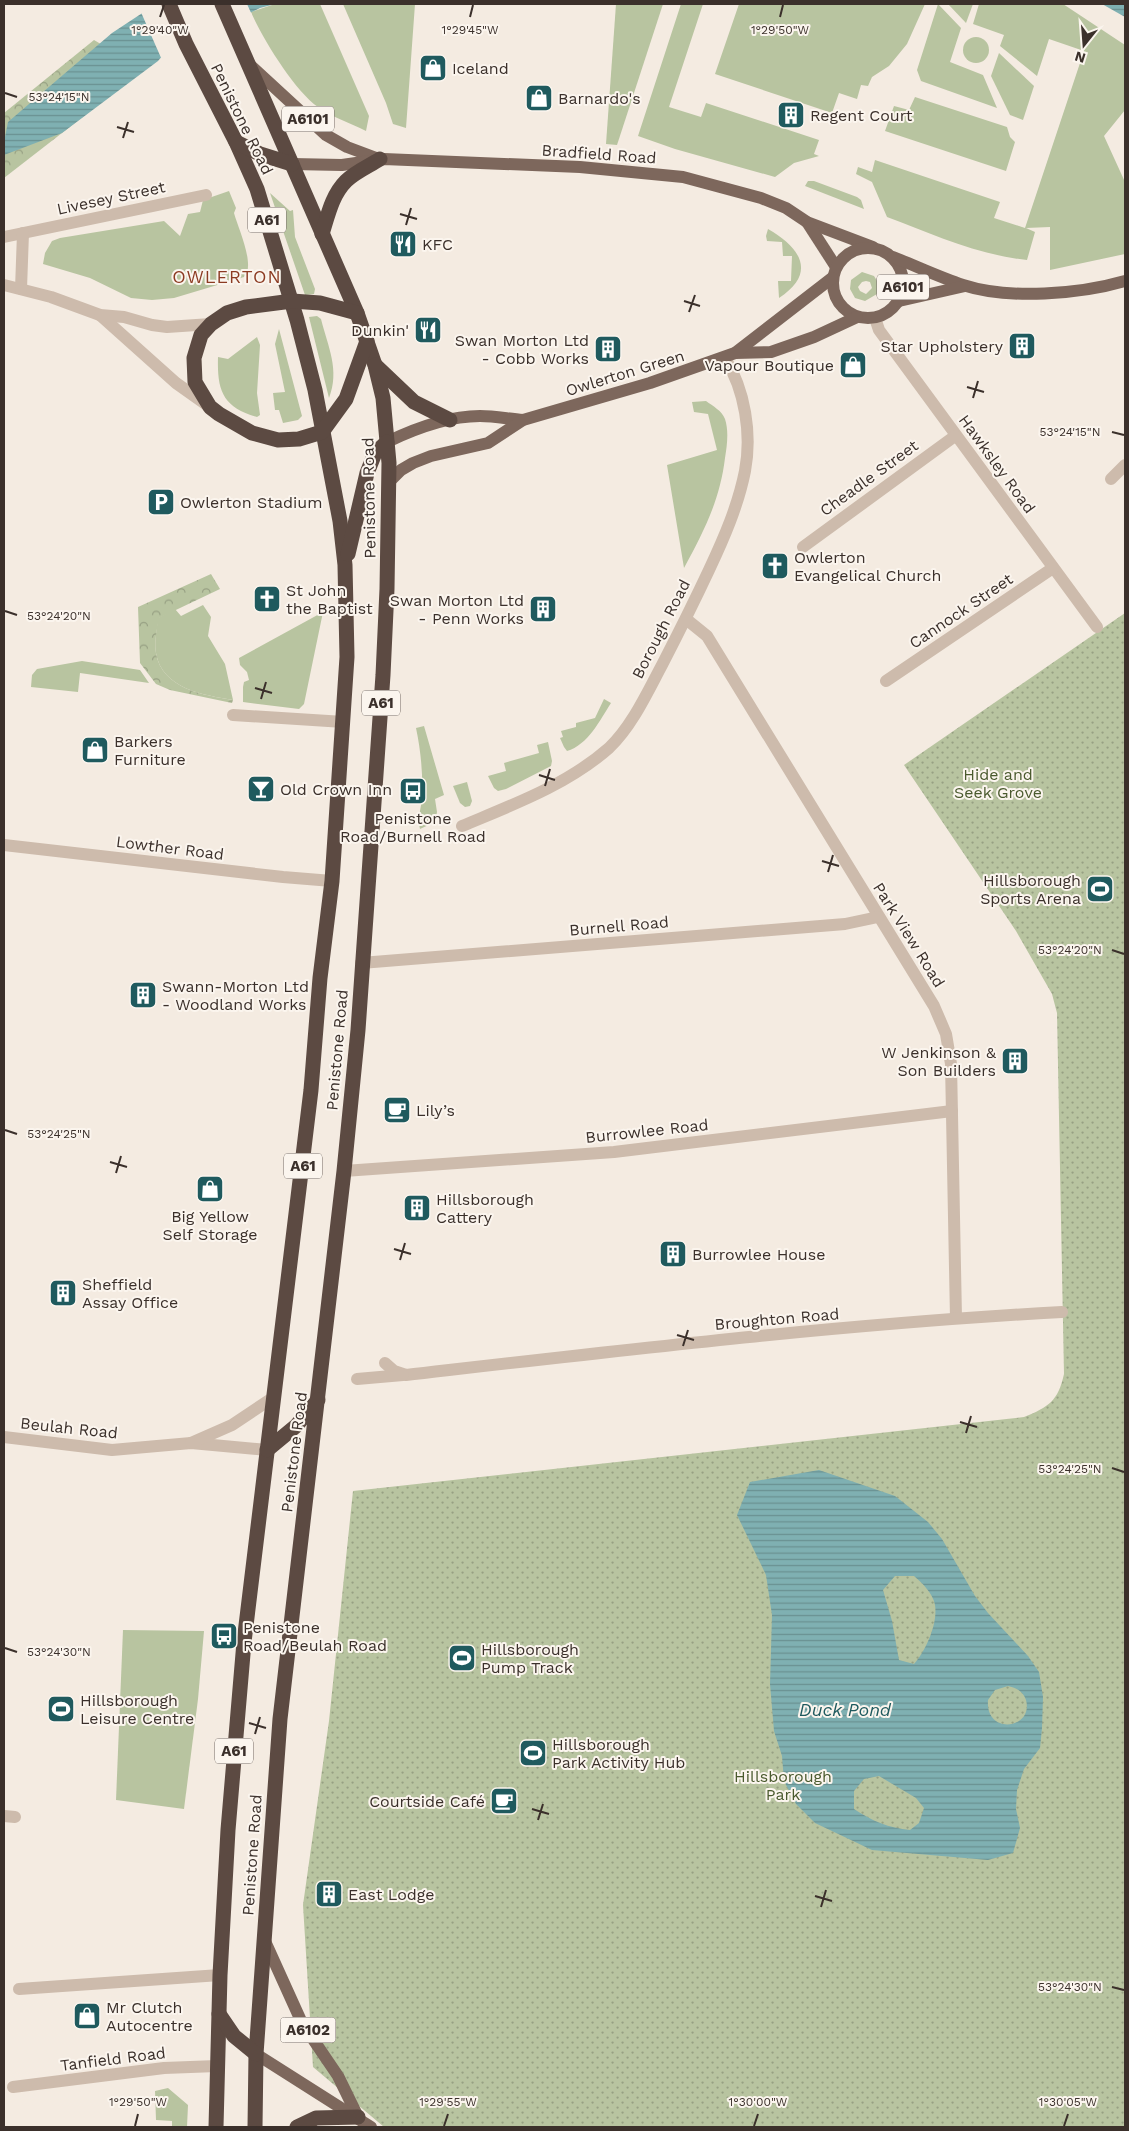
<svg xmlns="http://www.w3.org/2000/svg" width="1129" height="2131" viewBox="0 0 1129 2131" font-family="'Work Sans',sans-serif">
<defs>
<pattern id="forest-crowns" width="20" height="18" patternUnits="userSpaceOnUse" patternTransform="scale(1.25)"><rect width="20" height="18" fill="#b8c4a0"/><path d="M2 6a3 3 0 1 1 6 0M12 15a3 3 0 1 1 6 0" fill="none" stroke="#97a083"/></pattern>
<pattern id="park-dots" width="8" height="8" patternUnits="userSpaceOnUse" patternTransform="scale(1.25)"><rect width="8" height="8" fill="#b8c4a0"/><path d="M2 2h.1M6 6h.1" fill="none" stroke="#97a083" stroke-width="1.8" stroke-linecap="round"/></pattern>
<pattern id="water-rules" width="6" height="5" patternUnits="userSpaceOnUse" patternTransform="scale(1.25)"><rect width="6" height="5" fill="#7fb0b2"/><path d="M0 2.5h6" fill="none" stroke="#699091"/></pattern>
</defs>
<rect width="100%" height="100%" fill="#f4ebe1"/>
<g fill="#b8c4a0" fill-rule="evenodd">
<path d="M 275,4 L 320,4 L 369,116 L 366,131 C 350,123 332,117 318,107 C 295,91 262,38 251,12 Z"/>
<polygon points="343,4 415,4 406,128 393,124 386,103"/>
<polygon points="616,4 663,4 617,145 606,144"/>
<polygon points="681,4 703,4 669,107 701,117 706,103 819,140 814,154 819,156 794,163 775,177 675,149 638,136"/>
<polygon points="739,4 925,4 907,44 889,66 872,77 868,86 861,85 857,99 839,93 832,113 715,74"/>
<polygon points="938,4 961,28 950,62 983,75 997,108 921,81 917,70"/>
<polygon points="948,4 973,4 966,23"/>
<path d="M 979,4 L 1063,4 L 1125,45 L 1125,110 L 1104,136 L 1125,182 L 1125,254 L 1050,270 L 1050,227 L 1026,228 L 1035,232 L 1027,260 C 978,255 932,234 887,217 L 872,182 L 856,174 L 858,167 L 872,172 L 875,160 L 1000,202 L 994,218 L 1025,228 L 1084,51 L 1049,39 L 1037,76 L 1000,46 L 1004,35 L 973,24 Z"/>
<circle cx="976" cy="50" r="13"/>
<polygon points="999,53 1034,86 1023,120 1010,115 991,76"/>
<polygon points="915,97 1007,127 1010,137 1015,142 1006,171 885,131 894,106 909,110"/>
<polygon points="808,181 814,181 857,197 861,200 864,209 805,186"/>
<path d="M 229,191 L 236,208 L 234,213 C 238,228 256,266 244,277 L 174,298 L 152,300 L 131,298 L 90,278 L 43,264 L 45,253 L 52,241 L 60,238 L 164,221 L 180,236 L 188,214 L 200,212 L 203,200 Z"/>
<polygon points="270,193 290,211 293,210 295,237 315,289 314,294 305,295"/>
<path d="M 768,229 C 801,248 817,273 779,298 L 778,281 L 791,281 L 792,256 L 783,256 L 782,242 L 767,241 L 766,236 Z"/>
<path d="M 862,272 L 874,276 L 879,284 L 877,294 L 865,301 L 855,298 L 850,289 L 851,280 ZM 866,281 L 870,282 L 872,288 L 866,294 L 860,291 L 858,287 L 862,282 Z"/>
<path d="M 317,316 L 321,319 C 328,347 340,370 329,398 L 309,317 Z"/>
<polygon points="279,329 302,416 298,420 283,423 279,410 275,410 273,393 285,392 275,344"/>
<path d="M 257,337 L 260,345 L 257,393 L 260,415 L 257,417 C 223,407 217,391 218,357 L 228,359 Z"/>
<path d="M 706,401 C 713,406 722,411 725,419 C 729,431 727,446 725,458 C 720,500 704,531 684,568 L 667,465 L 717,450 L 708,414 L 694,412 L 692,402 Z"/>
<path d="M 203,605 L 211,617 L 208,636 L 225,664 L 233,700 C 204,695 162,689 156,653 C 154,642 157,629 158,618 L 175,609 L 181,616 Z"/>
<polygon points="323,612 304,704 299,709 243,702 243,687 244,682 249,680 247,672 240,665 239,658"/>
<polygon points="82,661 140,670 149,683 80,673 78,692 31,687 32,675 37,669"/>
<path d="M 604,699 L 611,703 C 600,720 588,745 567,751 L 564,747 L 560,738 L 563,737 L 561,731 L 576,727 L 576,723 L 595,718 Z"/>
<path d="M 424,726 L 444,795 L 435,799 L 437,812 L 435,822 L 420,829 C 417,819 421,809 422,798 C 423,775 421,751 416,728 Z"/>
<polygon points="548,742 552,761 551,766 506,789 498,791 494,788 488,776 506,771 504,763 539,753 537,745"/>
<polygon points="467,782 472,801 470,806 465,807 460,803 453,786"/>
<polygon points="123,1630 204,1631 198,1699 184,1809 116,1800"/>
<polygon points="168,2088 188,2105 187,2127 172,2127 172,2121 156,2120 155,2091"/>
</g>
<g fill="url(#forest-crowns)">
<polygon points="94,40 128,60 120,88 4,178 4,113"/>
<path d="M 211,574 L 220,589 L 159,618 C 157,629 154,642 156,653 C 162,689 204,695 233,700 L 232,703 L 170,690 L 156,684 L 140,663 L 138,607 Z"/>
</g>
<path fill="url(#park-dots)" d="M 1125,613 L 1125,2127 L 384,2127 L 313,2067 L 303,1905 L 329,1721 L 353,1491 L 1024,1417 C 1049,1407 1058,1401 1064,1374 L 1057,1013 L 1052,994 L 1016,931 L 904,765 Z"/>
<g fill="url(#water-rules)" fill-rule="evenodd">
<polygon points="156,4 275,4 260,8 164,54 158,61 62,133 4,155 4,142 8,122 112,33"/>
<polygon points="1102,4 1125,4 1125,17"/>
<path d="M 819,1470 L 895,1496 L 928,1522 L 942,1539 L 975,1596 L 988,1613 L 1028,1656 L 1039,1672 L 1043,1697 L 1042,1728 L 1040,1748 L 1024,1769 L 1017,1790 L 1016,1809 L 1020,1828 L 1013,1853 L 988,1860 L 872,1850 L 815,1823 L 796,1804 L 784,1781 L 782,1756 L 774,1731 L 770,1684 L 772,1615 L 766,1575 L 737,1515 L 750,1482 ZM 895,1576 L 914,1576 C 922,1583 933,1593 935,1605 C 938,1623 926,1651 914,1664 L 899,1660 L 892,1621 L 883,1590 ZM 1008,1686 C 1016,1688 1023,1691 1026,1700 C 1034,1729 985,1736 988,1700 L 995,1690 ZM 879,1776 L 916,1798 L 924,1808 L 919,1823 L 910,1830 C 889,1828 872,1821 854,1809 L 854,1791 L 864,1779 Z"/>
</g>
<polygon fill="#f4ebe1" points="151,4 247,4 252,15 165,56 162,60 140,10"/>
<g fill="none" stroke-linecap="round" stroke-linejoin="round">
<g stroke="#cdbbac" stroke-width="12">
<polyline points="4,237 206,195"/>
<polyline points="4,285 51,297 100,315 124,317 152,325 167,327 211,324"/>
<polyline points="21,289 23,233"/>
<polyline points="100,315 176,383 207,405"/>
<polyline points="875,318 879,330 1097,627"/>
<polyline points="1111,479 1125,465"/>
<polyline points="803,547 955,436"/>
<polyline points="686,619 707,636 934,1006 946,1034 951,1064 956,1318"/>
<polyline points="886,681 1053,568"/>
<polyline points="233,715 344,722"/>
<path d="M 462,826 C 512,805 567,785 609,748 C 632,726 647,693 662,665 C 678,634 694,602 709,570 C 724,538 738,506 745,471 C 752,434 745,390 725,358"/>
<polyline points="4,845 283,877 332,881"/>
<polyline points="361,963 845,924 878,917"/>
<polyline points="344,1171 614,1152 952,1111"/>
<path d="M 385,1363 L 394,1371 L 406,1375 C 624,1350 842,1324 1062,1312"/>
<polyline points="357,1379 403,1375"/>
<polyline points="4,1437 112,1450 191,1443 267,1450"/>
<polyline points="191,1443 232,1425 274,1397"/>
<polyline points="4,1816 15,1817"/>
<polyline points="19,1989 220,1975"/>
<polyline points="13,2087 164,2068 217,2066"/>
</g>
<g stroke="#7d675c" stroke-width="12">
<polyline points="249,64 326,135 347,147 379,159"/>
<polyline points="292,164 342,165 384,159 580,167 683,177 761,198 786,208 807,222 873,247"/>
<polyline points="807,222 836,267"/>
<circle cx="868" cy="283" r="35"/>
<path d="M 893,257 C 916,266 939,277 963,285 C 1009,300 1080,294 1125,281"/>
<polyline points="899,301 965,286"/>
<polyline points="735,353 771,352 814,337 857,317"/>
<path d="M 387,442 C 416,428 448,416 480,416 C 495,416 509,419 523,420"/>
<polyline points="389,482 401,470 413,463 431,456 488,443 523,420 650,383 735,353 832,278"/>
<polyline points="264,1939 302,2023 338,2076 358,2117"/>
<polyline points="256,2054 371,2127"/>
</g>
<g stroke="#5c4a42" stroke-width="15">
<polyline points="169,4 186,44 236,142 257,189 297,320 315,390 340,521 345,565 347,657 332,881 320,978 311,1090 244,1642 228,1830 220,1975 216,2127"/>
<polyline points="222,4 357,313 375,365 383,398 389,463 387,589 383,675 358,1030 344,1171 280,1719 256,2054 255,2127"/>
<polyline points="236,142 260,154 292,164"/>
<path d="M 322,234 C 328,215 332,195 346,181 C 355,172 369,166 380,159"/>
<polyline points="357,313 320,303 292,301 246,307 227,313 211,324 201,335 194,358 195,382 210,407 219,414 252,433 278,440 299,439 322,432 346,399 367,341"/>
<polyline points="375,365 414,402 450,420"/>
<polyline points="348,554 367,473 375,453 387,442"/>
<polyline points="267,1450 296,1426 318,1400"/>
<polyline points="219,2014 234,2036 256,2054"/>
<polyline points="297,2127 316,2118 358,2117"/>
</g>
</g>
<path fill="none" stroke="#3b302b" stroke-width="2" d="M 160,17 L 164,5M 470,17 L 473,5M 780,17 L 783,5M 5,93 L 17,97M 117,127 L 134,132M 123,138 L 128,122M 400,214 L 417,219M 406,225 L 411,208M 684,301 L 700,306M 689,312 L 695,295M 967,387 L 984,392M 973,398 L 978,381M 1112,432 L 1124,435M 5,611 L 17,615M 255,688 L 272,693M 261,699 L 266,682M 539,775 L 555,780M 545,786 L 550,769M 822,861 L 839,866M 828,872 L 833,855M 1112,950 L 1124,954M 5,1130 L 17,1134M 110,1162 L 127,1167M 116,1173 L 121,1156M 394,1249 L 411,1254M 400,1260 L 405,1243M 677,1335 L 694,1340M 683,1346 L 688,1330M 960,1422 L 977,1427M 966,1433 L 971,1416M 1112,1468 L 1124,1472M 5,1648 L 17,1652M 249,1723 L 266,1728M 255,1734 L 260,1717M 532,1809 L 549,1814M 538,1820 L 543,1804M 815,1896 L 832,1901M 821,1907 L 826,1890M 1112,1987 L 1124,1990M 135,2126 L 138,2114M 444,2126 L 448,2114M 754,2126 L 758,2114M 1064,2126 L 1068,2114"/>
<defs>
<g id="shop-square" transform="scale(1.4375)"><rect x="-9" y="-9" width="18" height="18" rx="4" fill="#1f5a5e" stroke="#fbf5ee"/><path d="M-5-2.5h2.3a2.7 3.5 0 0 1 5.4 0H5L5.5 6h-11ZM-1.5-2.5h3a1.5 2.3 0 0 0-3 0Z" fill="#fff"/></g>
<g id="building-square" transform="scale(1.4375)"><rect x="-9" y="-9" width="18" height="18" rx="4" fill="#1f5a5e" stroke="#fbf5ee"/><path d="M-4-6H4V6H1V3H-1V6H-4ZM-2.5-4.3h1.7v1.8h-1.7ZM.8-4.3h1.7v1.8H.8ZM-2.5-1h1.7V.8h-1.7ZM.8-1h1.7V.8H.8Z" fill="#fff"/></g>
<g id="restaurant-square" transform="scale(1.4375)"><rect x="-9" y="-9" width="18" height="18" rx="4" fill="#1f5a5e" stroke="#fbf5ee"/><path d="M-5-6h1v4h1v-4h1v4h1v-4h1v5L-1.5 .5V6h-2V.5L-5-1ZM5-6V6H3V1.5H1.5Q1.5-4 5-6Z" fill="#fff"/></g>
<g id="parking-square" transform="scale(1.4375)"><rect x="-9" y="-9" width="18" height="18" rx="4" fill="#1f5a5e" stroke="#fbf5ee"/><path d="M-3.5-5.5H1a3.5 3.5 0 0 1 0 7H-1V5.5H-3.5ZM-1-3.4V-.6H.8a1.4 1.4 0 0 0 0-2.8Z" fill="#fff"/></g>
<g id="church-square" transform="scale(1.4375)"><rect x="-9" y="-9" width="18" height="18" rx="4" fill="#1f5a5e" stroke="#fbf5ee"/><path d="M-1.2-6h2.4v3.5h3.3v2.4h-3.3V6h-2.4V-.1h-3.3v-2.4h3.3Z" fill="#fff"/></g>
<g id="bar-square" transform="scale(1.4375)"><rect x="-9" y="-9" width="18" height="18" rx="4" fill="#1f5a5e" stroke="#fbf5ee"/><path d="M-6-5H6L.8 .8V4.5H3.5V6h-7V4.5H-.8V.8Z" fill="#fff"/></g>
<g id="bus-square" transform="scale(1.4375)"><rect x="-9" y="-9" width="18" height="18" rx="4" fill="#1f5a5e" stroke="#fbf5ee"/><path d="M-5-6H5V4H4V6H2V4H-2V6H-4V4H-5ZM-3.5-4V0h7V-4ZM-3.5 1.2v1.5H-2V1.2ZM2 1.2v1.5H3.5V1.2Z" fill="#fff"/></g>
<g id="stadium-square" transform="scale(1.4375)"><rect x="-9" y="-9" width="18" height="18" rx="4" fill="#1f5a5e" stroke="#fbf5ee"/><path d="M0-5a6.5 5 0 1 0 0 10a6.5 5 0 1 0 0-10ZM-3.5-1.8h7v3.6h-7Z" fill="#fff"/></g>
<g id="cafe-square" transform="scale(1.4375)"><rect x="-9" y="-9" width="18" height="18" rx="4" fill="#1f5a5e" stroke="#fbf5ee"/><path d="M-5.5-4.5H6V0H3Q3 3.5 0 3.5H-2.5Q-5.5 3.5-5.5 0ZM3-3.2v2h1.7v-2ZM-6 4.5H4V6H-6Z" fill="#fff"/></g>
</defs>
<g fill-rule="evenodd">
<use href="#shop-square" x="433" y="68"/>
<use href="#shop-square" x="539" y="98"/>
<use href="#building-square" x="791" y="115"/>
<use href="#restaurant-square" x="403" y="244"/>
<use href="#restaurant-square" x="428" y="330"/>
<use href="#building-square" x="1022" y="346"/>
<use href="#building-square" x="608" y="349"/>
<use href="#shop-square" x="853" y="365"/>
<use href="#parking-square" x="161" y="502"/>
<use href="#church-square" x="775" y="566"/>
<use href="#church-square" x="267" y="599"/>
<use href="#building-square" x="543" y="609"/>
<use href="#shop-square" x="95" y="750"/>
<use href="#bar-square" x="261" y="789"/>
<use href="#bus-square" x="413" y="791"/>
<use href="#stadium-square" x="1100" y="889"/>
<use href="#building-square" x="143" y="995"/>
<use href="#building-square" x="1015" y="1061"/>
<use href="#cafe-square" x="397" y="1110"/>
<use href="#shop-square" x="210" y="1189"/>
<use href="#building-square" x="417" y="1208"/>
<use href="#building-square" x="673" y="1254"/>
<use href="#building-square" x="63" y="1293"/>
<use href="#bus-square" x="224" y="1636"/>
<use href="#stadium-square" x="462" y="1658"/>
<use href="#stadium-square" x="61" y="1709"/>
<use href="#stadium-square" x="533" y="1753"/>
<use href="#cafe-square" x="504" y="1801"/>
<use href="#building-square" x="329" y="1894"/>
<use href="#shop-square" x="87" y="2016"/>
</g>
<g text-anchor="middle" dominant-baseline="central" stroke-width="4" stroke-linejoin="round" paint-order="stroke">
<g fill="#fbf5ee" stroke="#756b66" stroke-width="1">
<rect x="282" y="106.5" width="52" height="25" rx="4"/>
<rect x="248" y="207.5" width="38" height="25" rx="4"/>
<rect x="877" y="274.5" width="52" height="25" rx="4"/>
<rect x="362" y="690.5" width="38" height="25" rx="4"/>
<rect x="284" y="1153.5" width="38" height="25" rx="4"/>
<rect x="215" y="1738.5" width="38" height="25" rx="4"/>
<rect x="280.5" y="2017.5" width="55" height="25" rx="4"/>
</g>
<g font-size="15" font-weight="bold" fill="#3b302b">
<text x="308" y="119">A6101</text>
<text x="267" y="220">A61</text>
<text x="903" y="287">A6101</text>
<text x="381" y="703">A61</text>
<text x="303" y="1166">A61</text>
<text x="234" y="1751">A61</text>
<text x="308" y="2030">A6102</text>
</g>
<g font-size="16" fill="#3b302b" stroke="#fbf5ee" text-anchor="start">
<text x="452" y="68">Iceland</text>
<text x="558" y="98">Barnardo's</text>
<text x="810" y="115">Regent Court</text>
<text x="422" y="244">KFC</text>
<text x="409" y="330" text-anchor="end">Dunkin'</text>
<text x="589" y="340" text-anchor="end">Swan Morton Ltd<tspan x="589" dy="18">- Cobb Works</tspan></text>
<text x="1003" y="346" text-anchor="end">Star Upholstery</text>
<text x="834" y="365" text-anchor="end">Vapour Boutique</text>
<text x="180" y="502">Owlerton Stadium</text>
<text x="794" y="557">Owlerton<tspan x="794" dy="18">Evangelical Church</tspan></text>
<text x="286" y="590">St John<tspan x="286" dy="18">the Baptist</tspan></text>
<text x="524" y="600" text-anchor="end">Swan Morton Ltd<tspan x="524" dy="18">- Penn Works</tspan></text>
<text x="114" y="741">Barkers<tspan x="114" dy="18">Furniture</tspan></text>
<text x="280" y="789">Old Crown Inn</text>
<text x="413" y="818" text-anchor="middle">Penistone<tspan x="413" dy="18">Road/Burnell Road</tspan></text>
<text x="1081" y="880" text-anchor="end">Hillsborough<tspan x="1081" dy="18">Sports Arena</tspan></text>
<text x="162" y="986">Swann-Morton Ltd<tspan x="162" dy="18">- Woodland Works</tspan></text>
<text x="996" y="1052" text-anchor="end">W Jenkinson &amp;<tspan x="996" dy="18">Son Builders</tspan></text>
<text x="416" y="1110">Lily’s</text>
<text x="436" y="1199">Hillsborough<tspan x="436" dy="18">Cattery</tspan></text>
<text x="210" y="1216" text-anchor="middle">Big Yellow<tspan x="210" dy="18">Self Storage</tspan></text>
<text x="692" y="1254">Burrowlee House</text>
<text x="82" y="1284">Sheffield<tspan x="82" dy="18">Assay Office</tspan></text>
<text x="243" y="1627">Penistone<tspan x="243" dy="18">Road/Beulah Road</tspan></text>
<text x="481" y="1649">Hillsborough<tspan x="481" dy="18">Pump Track</tspan></text>
<text x="80" y="1700">Hillsborough<tspan x="80" dy="18">Leisure Centre</tspan></text>
<text x="552" y="1744">Hillsborough<tspan x="552" dy="18">Park Activity Hub</tspan></text>
<text x="485" y="1801" text-anchor="end">Courtside Café</text>
<text x="348" y="1894">East Lodge</text>
<text x="106" y="2007">Mr Clutch<tspan x="106" dy="18">Autocentre</tspan></text>
</g>
<g font-size="16" fill="#3b302b" stroke="#fbf5ee">
<text transform="translate(242 119) rotate(64)">Penistone Road</text>
<text transform="translate(599 154) rotate(4)">Bradfield Road</text>
<text transform="translate(111 198) rotate(-12)">Livesey Street</text>
<text transform="translate(625 373) rotate(-17)">Owlerton Green</text>
<text transform="translate(997 464) rotate(54)">Hawksley Road</text>
<text transform="translate(869 478) rotate(-36)">Cheadle Street</text>
<text transform="translate(369 498) rotate(-91)">Penistone Road</text>
<text transform="translate(961 611) rotate(-34)">Cannock Street</text>
<text transform="translate(661 629) rotate(-63)">Borough Road</text>
<text transform="translate(170 848) rotate(7)">Lowther Road</text>
<text transform="translate(619 926) rotate(-5)">Burnell Road</text>
<text transform="translate(909 935) rotate(58)">Park View Road</text>
<text transform="translate(337 1050) rotate(-85)">Penistone Road</text>
<text transform="translate(647 1131) rotate(-6)">Burrowlee Road</text>
<text transform="translate(777 1319) rotate(-5)">Broughton Road</text>
<text transform="translate(69 1428) rotate(6)">Beulah Road</text>
<text transform="translate(294 1452) rotate(-83)">Penistone Road</text>
<text transform="translate(252 1855) rotate(-86)">Penistone Road</text>
<text transform="translate(113 2059) rotate(-7)">Tanfield Road</text>
</g>
<g font-size="16" fill="#4a5a2e" stroke="#fbf5ee">
<text x="998" y="774">Hide and<tspan x="998" dy="18">Seek Grove</tspan></text>
<text x="783" y="1776">Hillsborough<tspan x="783" dy="18">Park</tspan></text>
</g>
<g font-size="18" letter-spacing="1" fill="#8c3b22" stroke="#fbf5ee">
<text x="227" y="276">OWLERTON</text>
</g>
<g font-size="18" font-style="italic" fill="#1f5a5e" stroke="#fbf5ee">
<text x="845" y="1709">Duck Pond</text>
</g>
</g>
<g font-size="12" text-anchor="middle" fill="#3b302b" stroke="#fbf5ee" stroke-width="4" stroke-linejoin="round" paint-order="stroke">
<text x="160" y="34">1°29'40"W</text>
<text x="470" y="34">1°29'45"W</text>
<text x="780" y="34">1°29'50"W</text>
<text x="59" y="101">53°24'15"N</text>
<text x="1070" y="436">53°24'15"N</text>
<text x="59" y="620">53°24'20"N</text>
<text x="1070" y="954">53°24'20"N</text>
<text x="59" y="1138">53°24'25"N</text>
<text x="1070" y="1473">53°24'25"N</text>
<text x="59" y="1656">53°24'30"N</text>
<text x="1070" y="1991">53°24'30"N</text>
<text x="138" y="2106">1°29'50"W</text>
<text x="448" y="2106">1°29'55"W</text>
<text x="758" y="2106">1°30'00"W</text>
<text x="1068" y="2106">1°30'05"W</text>
</g>
<rect width="1129" height="2131" fill="none" stroke="#3b302b" stroke-width="10"/>
<g transform="translate(1084 45) rotate(197)" stroke="#fbf5ee" stroke-width="4" paint-order="stroke">
<path d="M0-4L9 19L0 12L-9 19Z" fill="#3b302b"/>
<text y="-8" font-size="14" font-weight="bold" text-anchor="middle" fill="#3b302b">N</text>
</g>
</svg>
